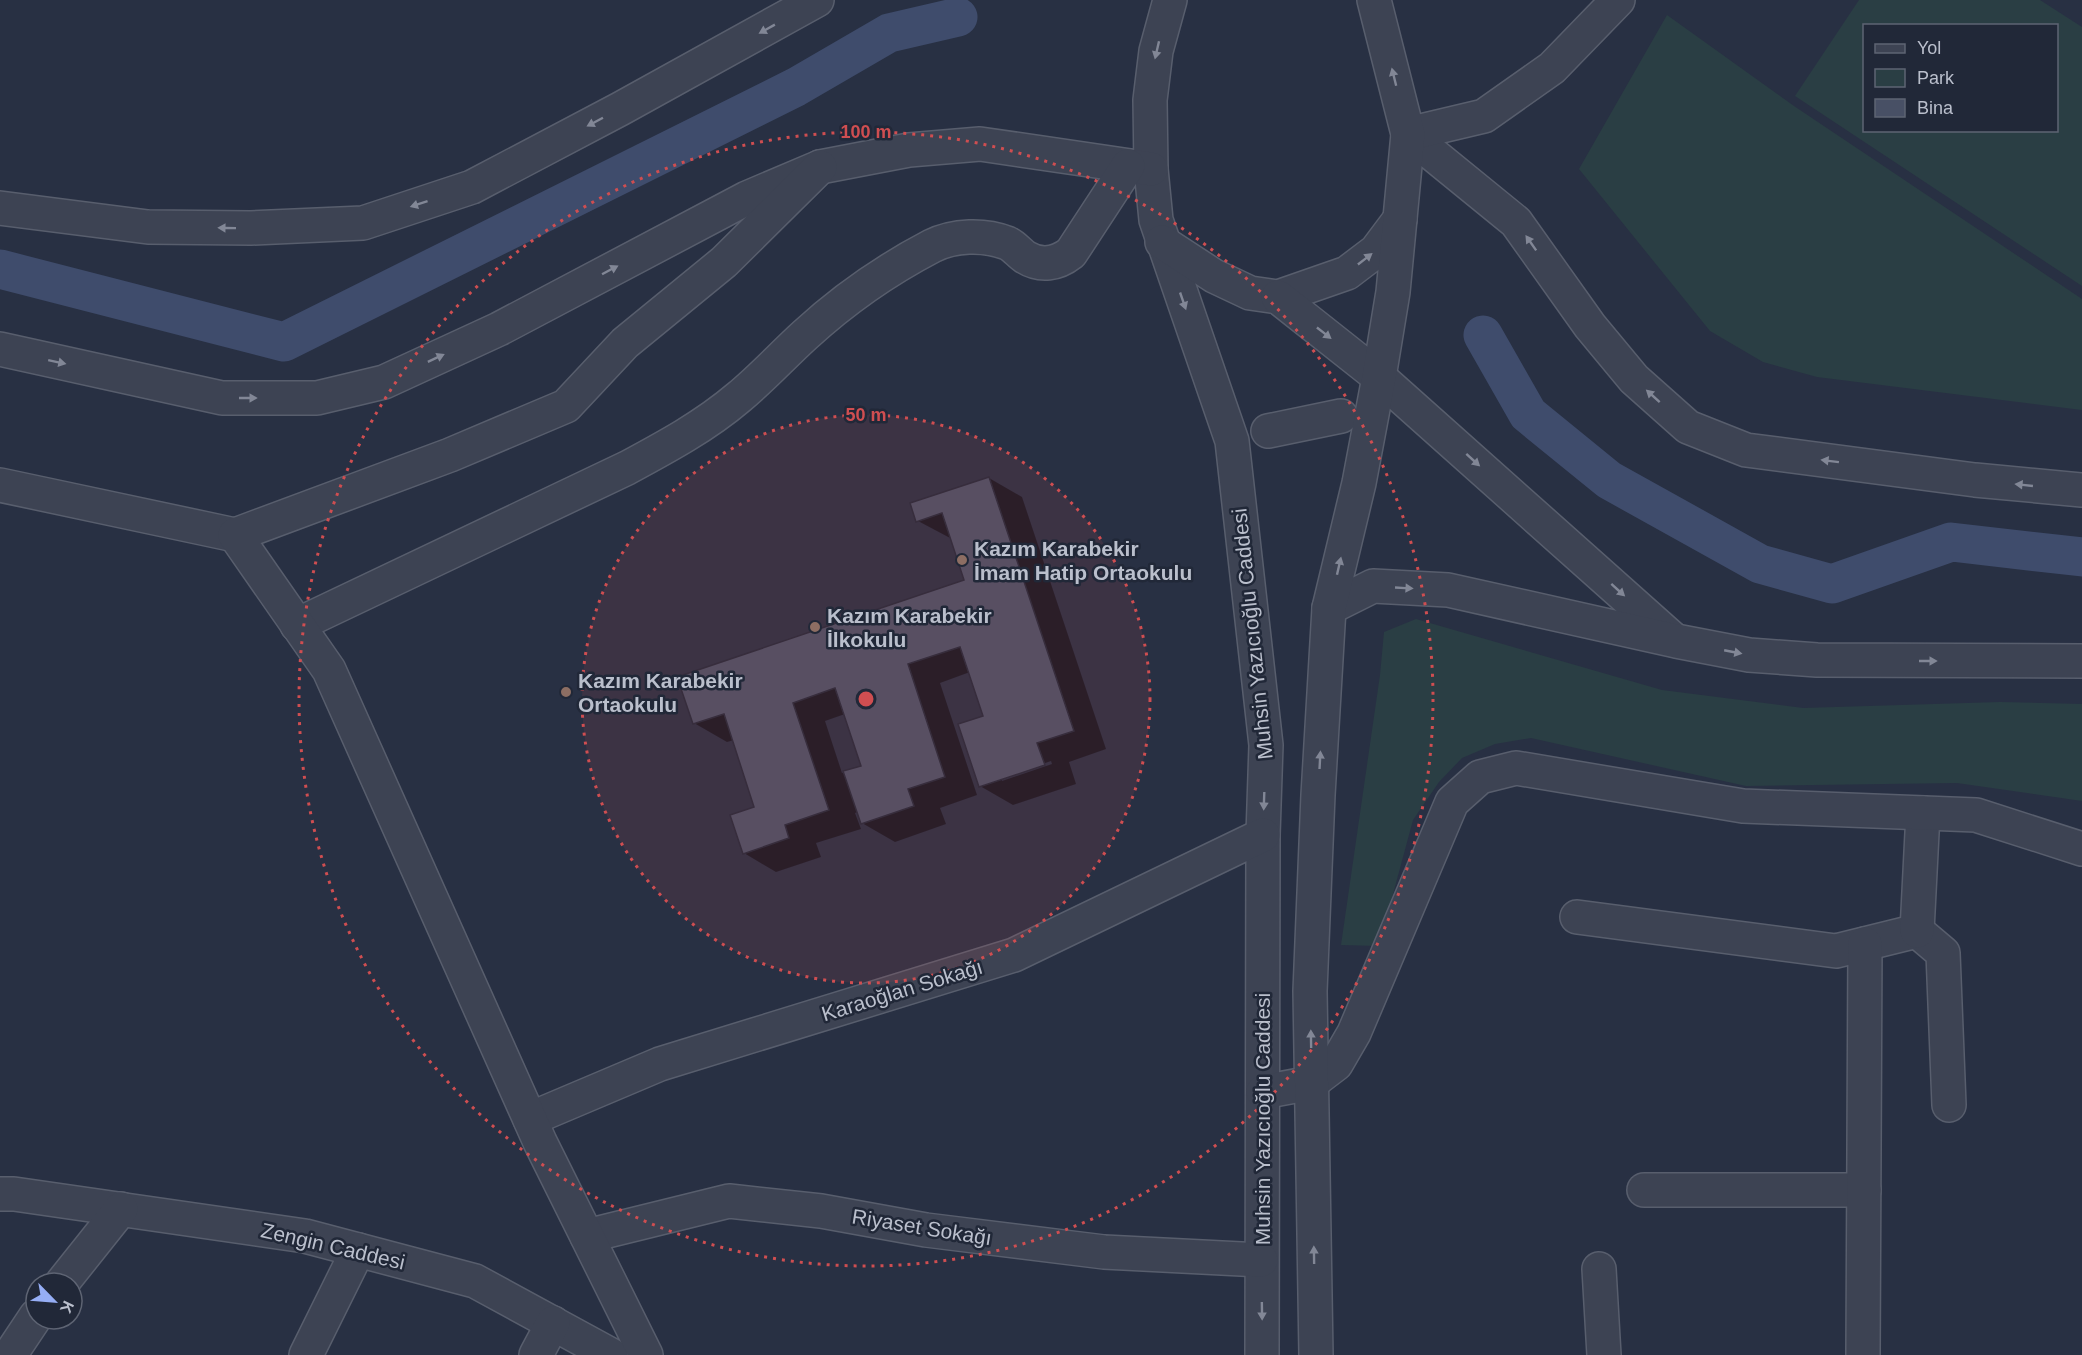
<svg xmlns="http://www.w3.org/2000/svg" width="2082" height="1355" viewBox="0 0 2082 1355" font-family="Helvetica,sans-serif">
<rect width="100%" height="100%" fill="#283043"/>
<g fill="#2a3e44" fill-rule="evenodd">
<path d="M 1859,0 L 2040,0 L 2082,27 L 2082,286 L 1795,96 ZM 1864,26 L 2056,26 L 2056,130 L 1864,130 Z"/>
<polygon points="1667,15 1794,106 2082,299 2082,410 1817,377 1763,362 1710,331 1579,169"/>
<polygon points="1416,619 1662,690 1803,708 2000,702 2082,704 2082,801 1957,783 1746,786 1531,738 1495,744 1462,758 1439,782 1413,820 1379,946 1341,945 1380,675 1384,632"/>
</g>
<path fill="#0007" fill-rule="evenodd" d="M 989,478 L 1022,497 L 1106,749 L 1069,762 L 1076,784 L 1013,805 L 980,786 L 985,717 L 970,672 L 940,683 L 977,795 L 940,808 L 946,824 L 895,842 L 862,823 L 858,812 L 855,813 L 861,829 L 816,843 L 821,857 L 776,872 L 744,853 L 756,807 L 734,740 L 727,742 L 694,723 L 966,581 L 952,539 L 918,521 ZM 845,714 L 863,766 L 842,773 L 825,721 ZM 1051,761 L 1052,764 L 1002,781 L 1002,778 Z"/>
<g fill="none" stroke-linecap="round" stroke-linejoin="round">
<g stroke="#3f4c6c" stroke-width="39">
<polyline points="0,269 284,342 796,87 889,33 958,17"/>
<polyline points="1483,335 1528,414 1609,480 1760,564 1832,584 1951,542 2082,557"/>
</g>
</g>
<polygon fill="#485065" stroke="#232a3a" stroke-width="1.5" points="989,477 1074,731 1037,743 1045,765 979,787 958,724 983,716 960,647 908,664 945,777 908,789 914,806 861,824 843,771 861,766 835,688 793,703 829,810 785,825 789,838 743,854 730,815 754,807 724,714 693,724 677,677 964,580 942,513 916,522 910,503"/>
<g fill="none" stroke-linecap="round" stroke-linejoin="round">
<g stroke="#585e6d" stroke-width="36">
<g id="minor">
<polyline points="1170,0 1156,51 1150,100 1151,169 1156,220 1232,441 1266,745 1263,835 1262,1355"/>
<polyline points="1408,134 1516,222 1590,326 1634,379 1688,427 1746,450 1975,480 2082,490"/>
<polyline points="1408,134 1484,116 1552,68 1618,0"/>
<polyline points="0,208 148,227 251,228 363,223 472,187 620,109 817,0"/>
<polyline points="1162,242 1214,276 1250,293 1278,297 1347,273 1376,251 1400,219"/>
<polyline points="1278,297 1379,377 1674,640"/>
<polyline points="0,349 222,398 317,398 384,382 499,329 747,198 820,167 909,150 980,144 1151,169"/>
<polyline points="1268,431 1341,416"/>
<polyline points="0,485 235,535"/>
<polyline points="1329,608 1373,586 1448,590 1676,641 1749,655 1817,660 2082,661"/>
<path d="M 297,625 L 627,468 C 666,447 705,426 739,397 C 762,378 783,355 805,335 C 843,300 886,270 932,246 C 954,235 984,234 1007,243 C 1014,246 1019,253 1025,257 C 1041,267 1057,264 1071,253 L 1128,166"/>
<polyline points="1577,917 1836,951 1917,931"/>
<polyline points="1917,931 1943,953 1949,1105"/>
<polyline points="1917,931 1923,813"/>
<polyline points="1263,1092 1311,1083 1336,1064 1354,1033 1452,802 1480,777 1516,768 1743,806 1976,815 2082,849"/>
<polyline points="530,1119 660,1064 1014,955 1263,835"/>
<polyline points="1644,1190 1864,1190"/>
<polyline points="0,1194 14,1194 305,1236 475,1281 611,1355"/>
<polyline points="587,1236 729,1201 821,1211 926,1230 1104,1252 1261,1260"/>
<polyline points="1599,1269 1604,1355"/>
<polyline points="62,1283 121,1209"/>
<polyline points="10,1355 36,1316"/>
<polyline points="306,1355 358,1250"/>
<polyline points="536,1355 553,1323"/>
<polyline points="646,1355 540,1142 329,670 235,535 450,455 566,406 625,343 724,262 820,167"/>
<polyline points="1316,1355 1310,991 1318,795 1329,608 1359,483 1379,377 1393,292 1408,134 1374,0"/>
<polyline points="1863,1355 1865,944"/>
</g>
</g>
<use href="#minor" stroke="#3d4353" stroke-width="33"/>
</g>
<defs><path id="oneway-solid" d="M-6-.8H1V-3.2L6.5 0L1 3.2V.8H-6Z" transform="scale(1.5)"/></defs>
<g fill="#828796">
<use href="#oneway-solid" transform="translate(767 29) rotate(151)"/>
<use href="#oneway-solid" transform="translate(1157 50) rotate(103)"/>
<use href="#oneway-solid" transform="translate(1394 77) rotate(-104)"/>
<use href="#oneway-solid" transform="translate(595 122) rotate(152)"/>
<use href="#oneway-solid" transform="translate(419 204) rotate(162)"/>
<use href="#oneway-solid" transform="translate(227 228) rotate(-179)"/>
<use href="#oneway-solid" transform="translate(1531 243) rotate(-125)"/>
<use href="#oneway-solid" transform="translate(1365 259) rotate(-38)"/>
<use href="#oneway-solid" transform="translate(610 270) rotate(-28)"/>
<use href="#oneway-solid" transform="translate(1183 301) rotate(71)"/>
<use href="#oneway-solid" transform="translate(1324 333) rotate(38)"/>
<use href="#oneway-solid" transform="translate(436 358) rotate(-25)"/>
<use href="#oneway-solid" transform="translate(57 362) rotate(12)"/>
<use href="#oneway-solid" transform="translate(1653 396) rotate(-138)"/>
<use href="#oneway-solid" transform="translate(248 398)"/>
<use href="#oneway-solid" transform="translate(1473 460) rotate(42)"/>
<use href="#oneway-solid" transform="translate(1830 461) rotate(-173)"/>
<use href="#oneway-solid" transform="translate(2024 485) rotate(-174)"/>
<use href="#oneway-solid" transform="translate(1339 566) rotate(-77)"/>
<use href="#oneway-solid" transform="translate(1404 588) rotate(3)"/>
<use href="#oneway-solid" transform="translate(1618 590) rotate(42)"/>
<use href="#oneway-solid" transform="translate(1733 652) rotate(11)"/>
<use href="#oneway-solid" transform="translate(1928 661)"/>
<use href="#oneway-solid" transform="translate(1320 760) rotate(-87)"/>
<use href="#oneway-solid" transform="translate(1264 801) rotate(92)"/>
<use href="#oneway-solid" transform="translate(1311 1039) rotate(-91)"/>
<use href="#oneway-solid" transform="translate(1314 1255) rotate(-91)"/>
<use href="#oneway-solid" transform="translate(1262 1311) rotate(89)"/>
</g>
<circle cx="866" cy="699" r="284" fill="#cf4e51" fill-opacity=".12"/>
<g fill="none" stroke="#cf4e51" stroke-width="3" stroke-dasharray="3 6">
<circle cx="866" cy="699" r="284"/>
<circle cx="866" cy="699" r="567"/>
</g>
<g fill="#8d6e63" stroke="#212838" stroke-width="2">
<circle cx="962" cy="560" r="6"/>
<circle cx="815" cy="627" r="6"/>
<circle cx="566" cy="692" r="6"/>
</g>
<g text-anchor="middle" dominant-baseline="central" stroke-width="5" stroke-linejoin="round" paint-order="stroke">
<g font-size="21" font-weight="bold" fill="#babfcc" stroke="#212838" text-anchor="start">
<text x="974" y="548">Kazım Karabekir<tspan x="974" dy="24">İmam Hatip Ortaokulu</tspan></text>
<text x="827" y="615">Kazım Karabekir<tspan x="827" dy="24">İlkokulu</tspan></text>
<text x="578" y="680">Kazım Karabekir<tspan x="578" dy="24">Ortaokulu</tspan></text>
</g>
<g font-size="21" fill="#babfcc" stroke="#212838">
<text transform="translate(1252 634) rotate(-96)">Muhsin Yazıcıoğlu Caddesi</text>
<text transform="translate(902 990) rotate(-17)">Karaoğlan Sokağı</text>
<text transform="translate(1262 1119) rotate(-90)">Muhsin Yazıcıoğlu Caddesi</text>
<text transform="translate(922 1227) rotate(9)">Riyaset Sokağı</text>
<text transform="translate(333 1246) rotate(13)">Zengin Caddesi</text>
</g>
</g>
<circle cx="866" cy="699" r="9" fill="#cf4e51" stroke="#212838" stroke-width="3"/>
<g font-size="18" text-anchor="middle" font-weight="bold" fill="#cf4e51" stroke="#212838" stroke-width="5" stroke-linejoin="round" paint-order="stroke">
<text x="866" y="138">100 m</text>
<text x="866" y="421">50 m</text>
</g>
<rect x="1863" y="24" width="195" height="108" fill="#212838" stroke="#5e6473" stroke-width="1.5"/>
<rect x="1875" y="44" width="30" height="9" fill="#3d4353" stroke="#5e6473" stroke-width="1.5"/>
<text x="1917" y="54" font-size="18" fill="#babfcc">Yol</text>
<rect x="1875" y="69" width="30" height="18" fill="#2a3e44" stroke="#5e6473" stroke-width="1.5"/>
<text x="1917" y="84" font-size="18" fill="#babfcc">Park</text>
<rect x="1875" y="99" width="30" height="18" fill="#485065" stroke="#5e6473" stroke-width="1.5"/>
<text x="1917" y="114" font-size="18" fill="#babfcc">Bina</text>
<g transform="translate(54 1301) rotate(115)"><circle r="28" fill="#212838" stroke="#5e6473" stroke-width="1.5"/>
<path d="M0-4.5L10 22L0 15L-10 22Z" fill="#96aef5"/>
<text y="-9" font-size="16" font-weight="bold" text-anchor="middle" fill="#babfcc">K</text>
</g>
</svg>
